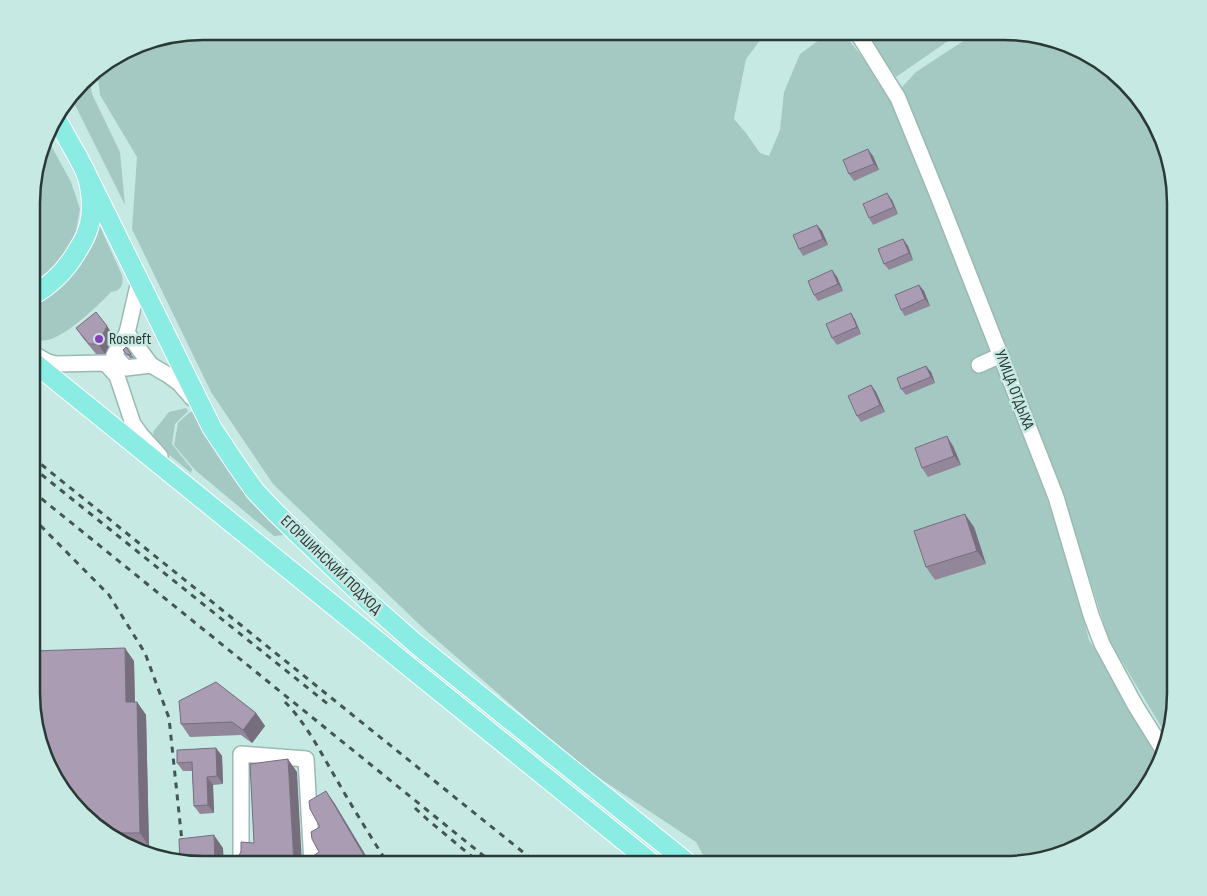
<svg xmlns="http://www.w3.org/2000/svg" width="1207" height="896" viewBox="0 0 1207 896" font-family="'Sofia Sans Condensed',sans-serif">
<rect width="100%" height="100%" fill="#c7e9e3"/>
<g fill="#a4c9c3">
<polygon points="203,31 767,31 746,59 734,119 746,133 760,153 769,156 780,130 784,92 800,54 830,32 843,32 887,90 998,360 1070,564 1089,640 1163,757 1155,772 1153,771 1117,818 1080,847 1004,865 724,865 703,855 696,842 581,766 422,627 273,484 211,392 132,229 137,157 100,95 97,70 148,40"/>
<polygon points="865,32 961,32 896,77"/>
<polygon points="977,32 1015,32 1069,44 1117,74 1158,127 1176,203 1175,704 1168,738 1109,640 1063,495 902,87 916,72"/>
<polygon points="89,75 92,94 120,152 125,205 71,97"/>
<polygon points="47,138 71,182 80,209 74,241 49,275 33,281 33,180"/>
<path d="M 98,222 L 122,275 C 124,285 121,291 111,292 C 98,306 66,336 48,340 C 43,341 37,341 32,340 L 33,302 Z"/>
<polygon points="186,408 188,411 175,424 172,444 192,469 191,473 155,443 153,432 169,412"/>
<polygon points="190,412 194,412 281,525 284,535 274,536 195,470 174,445 178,423"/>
</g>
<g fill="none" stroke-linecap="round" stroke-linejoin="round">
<g stroke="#99b9b4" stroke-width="18">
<g id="minor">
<polyline points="857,32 898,98 940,201 1056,497 1091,615 1102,644 1135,705 1160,745 1164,751"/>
<polyline points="139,281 127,333 114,355 126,368 151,365 168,375 179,383 187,392 192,398"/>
<polyline points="127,333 151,365"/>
<polyline points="32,353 48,362 55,364 105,363 117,376 133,424 141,435 160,456"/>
<polyline points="979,365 1001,355"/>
<polyline points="241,861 241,754 306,759 312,864"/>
</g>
</g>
<g stroke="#fff" stroke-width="21">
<g id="major">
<polyline points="85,171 212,428 236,464 255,491 276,513 372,605 415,643 690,865"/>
<path d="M 33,295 C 51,285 65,271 76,253 C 80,246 85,239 87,232 C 94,215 92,188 85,171 C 83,166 80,162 78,157 C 70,144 63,130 55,117"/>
<polyline points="32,361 407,665 654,865"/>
</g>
</g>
<use href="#minor" stroke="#fff" stroke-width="15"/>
<use href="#major" stroke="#8aece2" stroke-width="19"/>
<g stroke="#445652" stroke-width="3" stroke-dasharray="6 6" stroke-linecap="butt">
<polyline points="32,457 539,865"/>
<polyline points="32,467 329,705"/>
<polyline points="32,491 495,865"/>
<polyline points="32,517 109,595 145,653 169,718 183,851"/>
<polyline points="32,613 37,662"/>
<path d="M 285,702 C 307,724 322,755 338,782 C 354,810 371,837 388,864"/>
<polyline points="415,808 428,820 482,865"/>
</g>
</g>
<g fill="#91869a">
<polygon points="873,156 879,170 854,181 849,174"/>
<polygon points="892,200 898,214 873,225 869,218"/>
<polygon points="822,231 828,245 803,256 799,249"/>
<polygon points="903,239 908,246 913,260 889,270 884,264"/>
<polygon points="832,270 837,277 843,291 818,301 814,295"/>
<polygon points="919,285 924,291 930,306 905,316 901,310"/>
<polygon points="851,313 855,320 861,334 837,345 832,338"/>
<polygon points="76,328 114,336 105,354 96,354 83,338"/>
<polygon points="123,350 131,354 134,358 130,358"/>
<polygon points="926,366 931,372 935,383 906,395 901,389"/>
<polygon points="871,385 876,392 885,412 861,422 857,416"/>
<polygon points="953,446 961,465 928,477 922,468"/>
<polygon points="974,527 986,564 935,580 926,567"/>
<polygon points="134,661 135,702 137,702 146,715 149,846 129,846 90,822"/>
<polygon points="256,713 265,726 252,743 241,735 190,737 181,724"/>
<polygon points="216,748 222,756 223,784 213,785 214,813 200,814 194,806 192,771 183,771 177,763"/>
</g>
<g fill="#766d7d">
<polygon points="868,149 873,156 879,170 874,164"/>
<polygon points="887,193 892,200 898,214 894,207"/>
<polygon points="817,225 822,231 828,245 823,239"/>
<polygon points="903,239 908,246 913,260 909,253"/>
<polygon points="832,270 837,277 843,291 838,284"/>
<polygon points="919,285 924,291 930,306 925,299"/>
<polygon points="851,313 855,320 861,334 857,327"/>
<polygon points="107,326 114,336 105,354 98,344"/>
<polygon points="926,366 931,372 935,383 931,377"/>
<polygon points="871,385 876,392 885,412 880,405"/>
<polygon points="947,436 953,446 961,465 954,456"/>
<polygon points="965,514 974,527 986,564 977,551"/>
<polygon points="125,648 134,661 135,715 126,702"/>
<polygon points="137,702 146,715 149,846 140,833"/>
<polygon points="256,713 265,726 252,743 243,730"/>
<polygon points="216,748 222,756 223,784 217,776"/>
<polygon points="288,759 297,772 302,864 294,864"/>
<polygon points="207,777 213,785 214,813 208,805"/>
<polygon points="326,791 335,804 371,864 369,864"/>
<polygon points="214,835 223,848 224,864 215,864"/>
</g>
<g fill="#a99cb3" stroke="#766d7d">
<polygon points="868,149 874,164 849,174 843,160"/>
<polygon points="887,193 894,207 869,218 863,204"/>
<polygon points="817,225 823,239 799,249 793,235"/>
<polygon points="903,239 909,253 884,264 878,249"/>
<polygon points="832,270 838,284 814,295 808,281"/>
<polygon points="919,285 925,299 901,310 895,295"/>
<polygon points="96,312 107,326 98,344 89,344 76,328"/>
<polygon points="851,313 857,327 832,338 826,324"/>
<polygon points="126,347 131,354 127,355 123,350"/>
<polygon points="926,366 931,377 901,389 897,378"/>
<polygon points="871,385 880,405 857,416 848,396"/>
<polygon points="947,436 954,456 922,468 915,448"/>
<polygon points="965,514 977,551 926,567 914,531"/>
<polygon points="125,648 126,702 137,702 140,833 108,833 90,822 49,769 32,704 32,651"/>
<polygon points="216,682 256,713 243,730 232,722 181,724 179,701"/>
<polygon points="216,748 217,776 207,777 208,805 194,806 192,762 177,763 177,750"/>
<polygon points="288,759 294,864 240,864 239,856 241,851 241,842 254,843 250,764"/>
<polygon points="326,791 369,864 309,864 307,860 319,852 312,839 311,832 320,827 310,809 309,801"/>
<polygon points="214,835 215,864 192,864 180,862 179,839"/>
<polygon points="147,854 159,854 159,857"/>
</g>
<circle fill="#8640b4" stroke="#c7e9e3" stroke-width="2" cx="99" cy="339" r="5"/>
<g text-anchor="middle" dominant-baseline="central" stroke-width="5" stroke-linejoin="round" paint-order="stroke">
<g font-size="16" fill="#2b3936" stroke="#c7e9e3" text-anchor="start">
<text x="109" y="339">Rosneft</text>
</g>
<g font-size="16" fill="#2b3936" stroke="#c7e9e3">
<text transform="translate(1014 390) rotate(69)">УЛИЦА ОТДЫХА</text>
<text transform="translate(331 565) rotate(44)">ЕГОРШИНСКИЙ ПОДХОД</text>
</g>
</g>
<path d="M0 0H1207V896H0ZM203 40H1004A163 163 0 0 1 1167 203V693A163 163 0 0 1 1004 856H203A163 163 0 0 1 40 693V203A163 163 0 0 1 203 40Z" fill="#c7e9e3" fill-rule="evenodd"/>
<path fill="none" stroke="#2b3936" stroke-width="2.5" d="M203 40H1004A163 163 0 0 1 1167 203V693A163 163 0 0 1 1004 856H203A163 163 0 0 1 40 693V203A163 163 0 0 1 203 40Z"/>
</svg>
